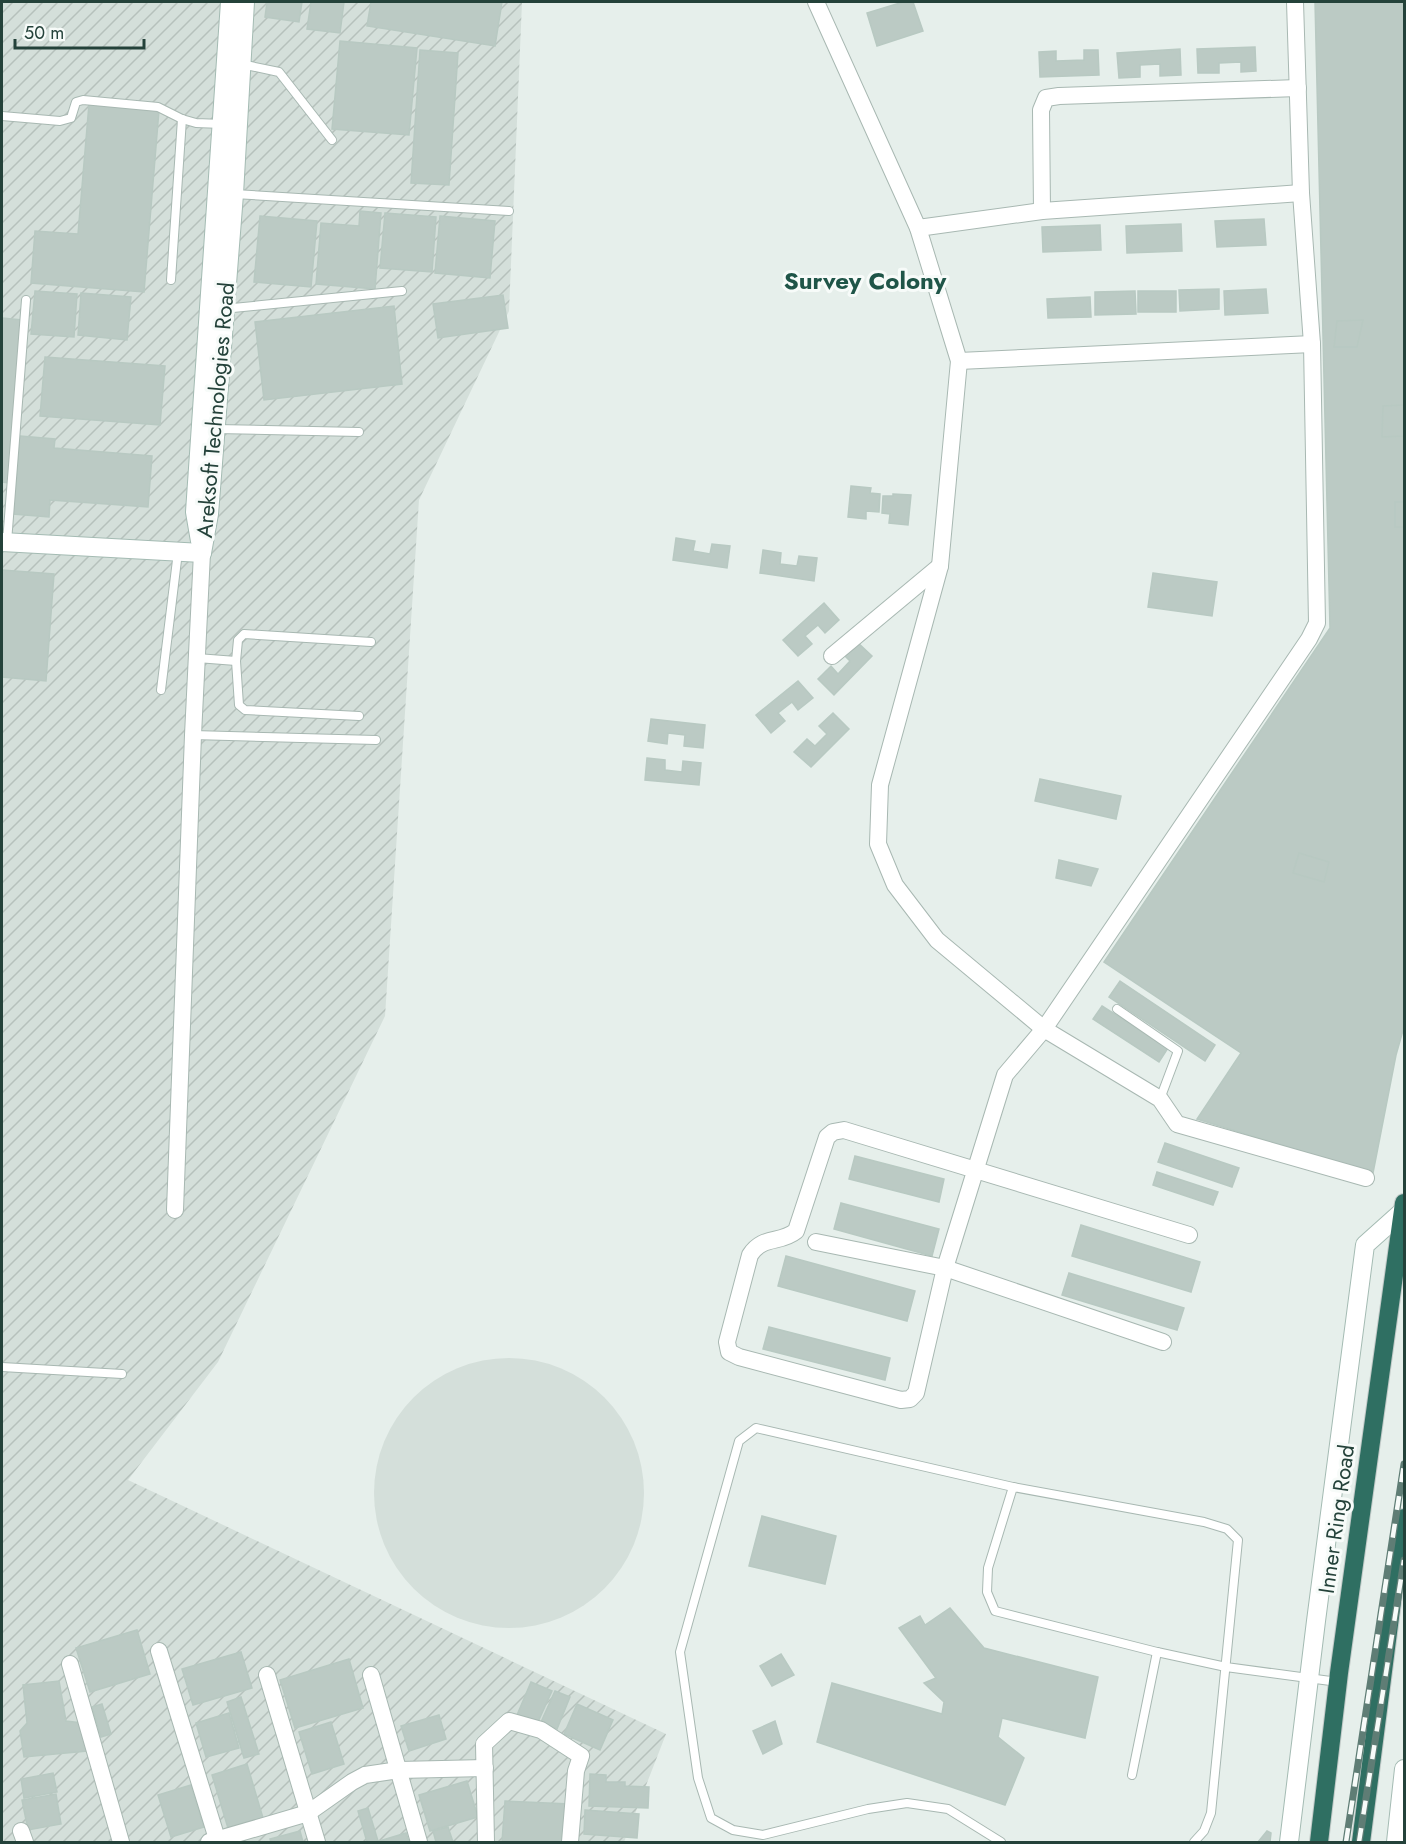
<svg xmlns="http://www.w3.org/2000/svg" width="1406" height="1844" viewBox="0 0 1406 1844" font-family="Jost,sans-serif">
<defs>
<pattern id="industrial-furrows" width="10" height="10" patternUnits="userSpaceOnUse" patternTransform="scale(1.5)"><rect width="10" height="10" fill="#d4dfda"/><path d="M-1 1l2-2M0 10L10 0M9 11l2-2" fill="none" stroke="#b6c1bc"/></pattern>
</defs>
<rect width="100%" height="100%" fill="#e6efeb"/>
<circle fill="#d4dfda" cx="509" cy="1493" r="135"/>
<polygon fill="url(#industrial-furrows)" points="2,2 522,2 509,311 419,500 385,1016 218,1362 128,1480 666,1734 624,1842 2,1842"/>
<g fill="#bbcac4" stroke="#b8c9c2" stroke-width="1.5">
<polygon points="267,2 302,2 299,22 265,17"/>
<polygon points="311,2 344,2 340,33 307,29"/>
<polygon points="371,2 502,2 495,46 367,26"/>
<polygon points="903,2 913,2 923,31 877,46 867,13"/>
<polygon points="1315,2 1404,2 1404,1027 1396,1055 1373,1173 1197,1119 1241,1053 1104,962 1330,628"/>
<polygon points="340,41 417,48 409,135 332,129"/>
<polygon points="1255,47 1256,71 1241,72 1241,62 1219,63 1219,73 1198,73 1197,49"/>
<polygon points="1180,49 1181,75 1160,76 1160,64 1140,65 1140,77 1119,78 1117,53"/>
<polygon points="420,50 458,53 449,185 411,183"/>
<polygon points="1084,50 1098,50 1099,75 1040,77 1039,52 1056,51 1056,61 1084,60"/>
<polygon points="89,104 159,110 144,292 31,283 35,231 78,234"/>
<polygon points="360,211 381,213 375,289 316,284 321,223 359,226"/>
<polygon points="385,213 436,217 432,272 380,268"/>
<polygon points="260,216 317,221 311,287 254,282"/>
<polygon points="440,216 495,221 490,278 435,273"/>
<polygon points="1264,219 1266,245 1217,247 1215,221"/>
<polygon points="1181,224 1182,251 1127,253 1126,226"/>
<polygon points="1100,225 1101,250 1043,252 1042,227"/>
<polygon points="1219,289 1219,309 1180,311 1179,290"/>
<polygon points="1266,289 1268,313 1225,315 1224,291"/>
<polygon points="35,291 77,294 74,337 31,334"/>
<polygon points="1135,291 1136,314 1095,315 1095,292"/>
<rect x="1138" y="291" width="38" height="21"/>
<polygon points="81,293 131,297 127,340 78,335"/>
<polygon points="503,295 508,328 438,338 433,304"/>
<polygon points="1090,297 1091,317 1048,318 1047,299"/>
<polygon points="394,306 402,384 264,400 255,322"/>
<polygon points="2,318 22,320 9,483 2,482"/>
<polygon points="1363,320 1357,347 1334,347 1337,321"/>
<polygon points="45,357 165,366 160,425 40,416"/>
<polygon points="1404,405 1404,436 1382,437 1383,406"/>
<polygon points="20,436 55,439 54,448 152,456 148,507 50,500 49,517 13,514"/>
<polygon points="851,486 871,488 870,493 880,494 879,512 866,511 866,519 848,517"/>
<polygon points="893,494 911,495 908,525 889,523 890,514 882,513 883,496 893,496"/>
<rect x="1395" y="502" width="9" height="25"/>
<polygon points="676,538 695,541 693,551 710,554 712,544 730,546 727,568 673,560"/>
<polygon points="763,550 781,553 780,564 797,566 799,556 817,558 814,581 760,573"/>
<polygon points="2,570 54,574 46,681 2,677"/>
<polygon points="1153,573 1217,582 1212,616 1148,607"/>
<polygon points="824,603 839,620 825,633 818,625 805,636 812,644 798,656 783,640"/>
<polygon points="856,641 872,656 834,695 818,679 831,666 838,674 850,661 843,654"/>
<polygon points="798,681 813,698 798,710 792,702 778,713 785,721 771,733 756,715"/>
<polygon points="833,713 849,729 811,767 794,752 807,739 815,746 827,734 819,726"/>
<polygon points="651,719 705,725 703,748 684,746 685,735 668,733 667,744 648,741"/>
<polygon points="647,758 665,760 665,770 682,772 683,761 701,763 699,785 645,780"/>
<polygon points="1040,779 1121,796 1116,819 1035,801"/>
<polygon points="1299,853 1329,862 1324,882 1293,873"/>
<polygon points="1059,860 1098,869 1091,886 1056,878"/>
<polygon points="1120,981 1215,1045 1205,1061 1109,997"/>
<polygon points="1102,1006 1168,1048 1159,1062 1093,1019"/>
<polygon points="1165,1143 1239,1168 1232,1187 1158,1162"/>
<polygon points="855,1156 944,1179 939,1202 849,1179"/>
<polygon points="1157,1172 1218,1192 1213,1205 1153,1185"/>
<polygon points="841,1203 939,1229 932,1256 834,1229"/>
<polygon points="1081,1225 1200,1262 1191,1292 1072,1256"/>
<polygon points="786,1256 915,1291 907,1321 778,1286"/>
<polygon points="1069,1273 1184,1308 1177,1330 1062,1295"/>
<polygon points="769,1327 890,1358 885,1380 763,1349"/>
<polygon points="762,1516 836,1536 825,1584 749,1566"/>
<polygon points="950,1608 984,1648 1098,1677 1085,1738 1002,1718 998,1737 1024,1758 1005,1805 817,1742 832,1683 942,1714 944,1702 924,1683 936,1678 899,1628 920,1616 925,1625"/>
<polygon points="137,1630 150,1674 90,1692 76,1648"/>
<polygon points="241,1652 252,1688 193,1705 182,1669"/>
<polygon points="781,1654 794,1675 772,1686 760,1666"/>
<polygon points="349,1659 363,1708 295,1728 280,1680"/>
<polygon points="59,1681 66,1721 82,1723 87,1751 24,1757 20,1731 27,1723 23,1685"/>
<polygon points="531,1682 552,1691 537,1724 517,1715"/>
<polygon points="555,1691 570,1697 557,1729 541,1722"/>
<polygon points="241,1697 259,1754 244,1758 227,1702"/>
<polygon points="102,1704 111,1734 101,1737 92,1707"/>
<polygon points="577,1704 613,1720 600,1750 564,1734"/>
<polygon points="229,1713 239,1748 206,1757 196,1723"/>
<polygon points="439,1715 446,1739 409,1751 401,1726"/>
<polygon points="775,1721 782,1744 763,1754 753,1731"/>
<polygon points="331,1722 344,1764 312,1774 299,1732"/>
<polygon points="247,1764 263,1818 228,1828 212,1775"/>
<polygon points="53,1773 57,1792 24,1798 21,1779"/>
<polygon points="590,1774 606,1775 606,1782 625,1782 625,1786 649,1787 648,1808 589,1806"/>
<polygon points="467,1781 478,1817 430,1831 419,1795"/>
<polygon points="191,1785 204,1827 171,1837 158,1795"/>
<polygon points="56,1794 61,1824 28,1830 22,1800"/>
<polygon points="505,1801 570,1804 567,1842 502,1842"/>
<polygon points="368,1808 378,1841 375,1842 367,1842 358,1811"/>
<polygon points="585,1810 639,1814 637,1838 584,1834"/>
<polygon points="448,1827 453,1842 436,1842 433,1831"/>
<polygon points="300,1831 303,1842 271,1842 270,1839"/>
<polygon points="1267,1831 1271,1833 1270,1842 1258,1842"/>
<polygon points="406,1833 409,1842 376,1842"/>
</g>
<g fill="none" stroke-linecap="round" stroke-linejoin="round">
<g stroke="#a8b8b2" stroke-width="10">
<g id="lane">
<polyline points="241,64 279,72 332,140"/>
<polyline points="2,116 60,121 71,118 76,102 83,100 158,107 182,119 196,123 222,124"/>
<polyline points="234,194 509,211"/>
<polyline points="171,280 182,119"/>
<polyline points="223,309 402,291"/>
<polyline points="216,429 359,432"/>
<polyline points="7,542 26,300"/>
<polyline points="197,658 236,661 238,640 244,634 371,642"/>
<polyline points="236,661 239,705 245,710 359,716"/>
<polyline points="161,690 178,552"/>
<polyline points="193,735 376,740"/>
<polyline points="1117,1009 1178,1051 1160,1099"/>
<polyline points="2,1367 122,1374"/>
<polyline points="1132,1775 1157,1652"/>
<polyline points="1001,1842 948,1809 907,1803 868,1809 763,1835 733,1830 711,1818 698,1778 680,1652 739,1441 756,1428 1013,1487"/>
<polyline points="1194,1842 1204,1831 1211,1813 1238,1540 1227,1529 1204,1522 1013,1487 988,1568 987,1592 995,1611 1157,1652 1226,1667 1338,1682"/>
</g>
</g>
<g stroke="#a8b8b2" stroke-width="18">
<g id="street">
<polyline points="816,2 918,228 959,361 940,566 880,785 878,844 895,885 937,940 1044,1029 1160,1099 1177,1124 1366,1178"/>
<polyline points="1042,211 1041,110 1046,98 1059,96 1298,88"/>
<polyline points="918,228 1042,211 1301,193"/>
<polyline points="959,361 1312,344"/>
<polyline points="832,656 940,566"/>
<polyline points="175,1210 193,735 202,553"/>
<path d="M 1189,1235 L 844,1130 L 833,1132 L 827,1137 L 796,1231 C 780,1244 763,1235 750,1255 L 727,1342 L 729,1352 L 739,1357 L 901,1400 L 910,1399 L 916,1393 L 945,1268 L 1005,1075 L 1044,1029 L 1309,639 L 1317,623 L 1312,344 L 1301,193 L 1295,2"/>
<polyline points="816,1242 945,1268 1163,1342"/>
<polyline points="159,1651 218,1842"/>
<polyline points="70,1664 121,1842"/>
<polyline points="267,1675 317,1842"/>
<polyline points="371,1675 419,1842"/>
<polyline points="21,1831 25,1842"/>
<polyline points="209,1842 308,1813 352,1782 365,1775 399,1770 485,1768"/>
<polyline points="486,1842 484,1744 509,1721 541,1730 581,1756 576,1771 570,1842"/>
</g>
</g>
<g stroke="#a4bbb3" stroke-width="20">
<g id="secondary">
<polyline points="200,541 195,512 230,2"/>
<polyline points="2,542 202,553"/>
<polyline points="202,553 209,514 234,194 245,2"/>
<polyline points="1289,1842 1316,1621 1365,1245 1403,1211"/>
<polyline points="1396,1842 1404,1769"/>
</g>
</g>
<g stroke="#c2cac8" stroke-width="20">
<g id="highway">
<polyline points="1319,1842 1339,1673 1404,1203"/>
<polyline points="1361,1842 1399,1547 1404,1518"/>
</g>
</g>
<use href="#lane" stroke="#fff" stroke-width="8"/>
<use href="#street" stroke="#fff" stroke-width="16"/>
<use href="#secondary" stroke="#fff" stroke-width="18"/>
<use href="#highway" stroke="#2f6f62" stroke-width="18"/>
<g stroke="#5f7d75" stroke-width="7">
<g id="rail">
<polyline points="1346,1842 1404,1464"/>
<polyline points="1359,1842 1404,1560"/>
</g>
</g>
<use href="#rail" stroke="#f7fbf9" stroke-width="4.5" stroke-dasharray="14" stroke-linecap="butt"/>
</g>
<g text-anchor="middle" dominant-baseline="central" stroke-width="6" stroke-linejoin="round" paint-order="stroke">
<g font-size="22" fill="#24423a" stroke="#f7fbf9">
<text transform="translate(215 410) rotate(-85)">Areksoft Technologies Road</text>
<text transform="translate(1336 1519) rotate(-82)">Inner Ring Road</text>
</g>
<g font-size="24" font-weight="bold" fill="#1f5548" stroke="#f7fbf9">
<text x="865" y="280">Survey Colony</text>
</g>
</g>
<rect width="1406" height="1844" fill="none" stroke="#24423a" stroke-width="6"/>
<path d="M15 39v9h129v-9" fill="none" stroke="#24423a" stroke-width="3"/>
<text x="24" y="39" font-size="18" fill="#24423a" stroke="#f7fbf9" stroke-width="4.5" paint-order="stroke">50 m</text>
</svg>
